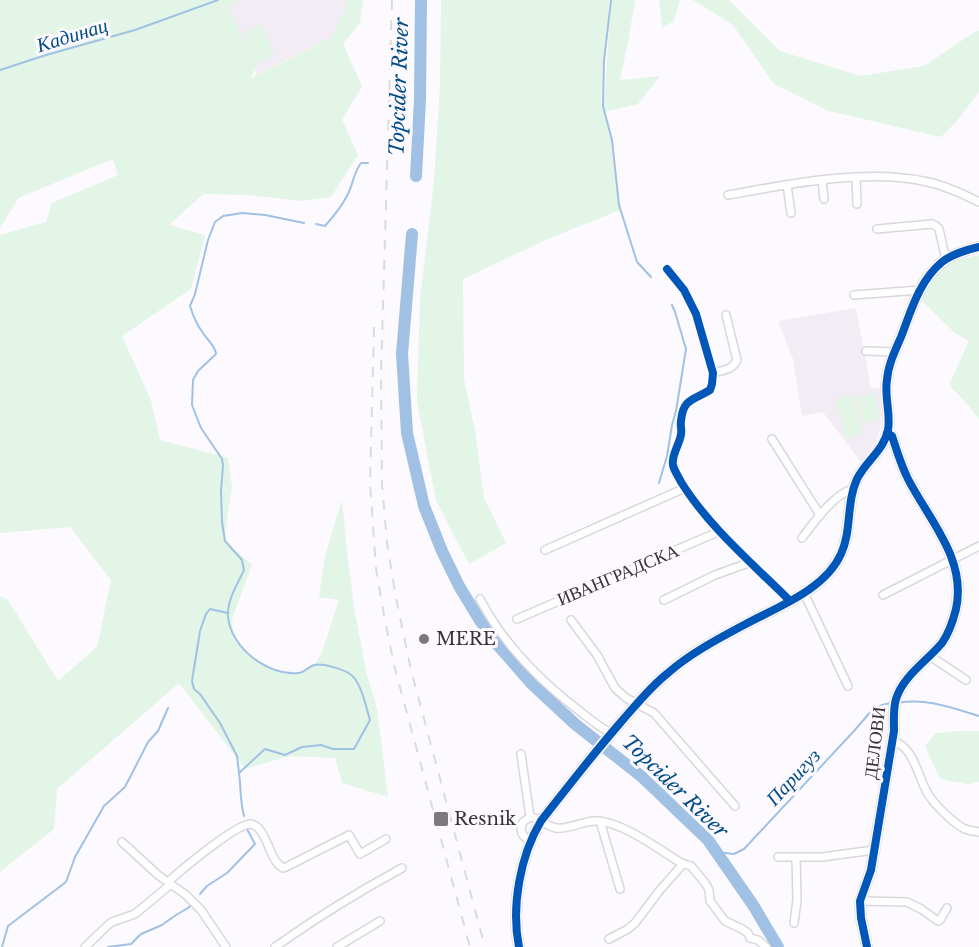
<svg xmlns="http://www.w3.org/2000/svg" width="979" height="947" viewBox="0 0 979 947" font-family="'Libre Baskerville',serif">
<rect width="100%" height="100%" fill="#fcfafe"/>
<g fill="#f2ecf5">
<polygon points="241,0 348,0 347,4 332,37 257,75 228,6"/>
<polygon points="856,308 871,388 880,388 882,417 879,433 876,441 861,462 823,412 802,416 793,359 778,321"/>
</g>
<g fill="#e2f5e6">
<polygon points="0,0 241,0 229,6 238,29 252,54 243,32 261,24 275,55 257,63 251,78 284,62 332,37 347,4 348,0 363,0 360,23 343,44 362,86 342,120 358,155 331,197 301,201 247,195 203,194 169,225 205,235 191,289 122,336 151,400 160,440 228,458 232,487 224,540 252,565 232,619 234,639 252,658 279,671 300,674 314,665 321,655 339,600 319,597 325,556 342,500 348,561 355,613 366,671 377,708 388,797 342,783 335,758 289,756 245,769 179,683 57,789 54,829 0,872 0,596 8,600 58,681 97,647 111,580 70,527 0,533 0,235 46,222 52,203 118,175 113,159 18,198 0,229"/>
<polygon points="441,0 609,0 601,101 604,109 611,0 635,0 628,42 620,80 660,76 638,104 604,112 612,140 620,210 550,238 463,279 464,379 475,430 484,498 506,543 469,564 436,501 417,401 420,299 434,182 440,86"/>
<polygon points="659,0 680,0 674,21 662,28"/>
<polygon points="693,0 729,0 780,51 860,76 924,66 976,31 979,31 979,92 956,122 941,137 829,111 774,84 733,25"/>
<polygon points="979,255 979,419 964,400 949,385 969,341 955,333 920,299 926,288 947,262"/>
<polygon points="874,393 880,419 863,423 857,397"/>
<polygon points="854,394 863,434 845,438 835,399"/>
<polygon points="961,731 979,731 979,782 968,784 940,779 925,746 936,733"/>
</g>
<g fill="none" stroke-linecap="round" stroke-linejoin="round">
<g stroke="#a1c1e4" stroke-width="2">
<polyline points="611,0 604,61 603,106 612,140 619,205 637,262 651,277"/>
<polyline points="0,70 46,55 135,30 218,0"/>
<path d="M 316,224 L 325,226 C 334,216 342,206 348,194 C 353,184 354,172 361,163 L 368,163"/>
<polyline points="659,483 667,456 672,425 676,411 686,349 675,312 672,305"/>
<polyline points="228,613 210,609 206,614 200,631 192,681 194,689 200,694 220,723 237,756 239,773"/>
<path d="M 897,703 C 927,698 950,707 979,716"/>
<path d="M 244,816 C 240,802 241,787 239,773 L 265,749 L 285,755 L 302,747 L 321,745 L 333,749 L 354,749 L 370,720 C 366,707 361,681 350,674 C 343,669 322,663 314,665 C 308,667 304,673 298,673 C 268,676 231,648 228,617 C 227,600 237,585 244,570 L 242,560 L 225,541 L 222,522 L 221,491 L 223,465 L 222,459 L 201,428 L 192,405 L 193,380 L 198,371 L 216,354 C 215,345 208,341 203,333 C 197,325 193,316 190,306 L 195,294 L 208,240 L 215,222 L 223,216 L 242,213 L 265,215 L 304,223"/>
<polyline points="717,852 734,854 744,849 854,731 873,709 882,705 891,703"/>
<polyline points="200,894 207,886 227,873 255,844 247,829"/>
<polyline points="2,947 8,926 66,882 75,857 104,806 125,787 148,742 158,731 168,708"/>
<polyline points="108,947 131,944 141,934 162,925 176,915 188,908 191,905"/>
</g>
<g stroke="#a1c1e4" stroke-width="12">
<polyline points="416,176 420,99 421,0"/>
<polyline points="412,234 402,354 407,433 424,506 442,551 459,586 479,619 496,643 531,683 575,724 641,776 708,840 753,905 778,947"/>
</g>
<g stroke="#d9d7db" stroke-width="10">
<g id="street">
<polyline points="856,177 857,204"/>
<polyline points="822,180 824,199"/>
<polyline points="787,185 791,213"/>
<path d="M 728,195 C 790,184 866,168 928,182 C 946,186 963,194 979,202"/>
<polyline points="877,229 932,224 936,226 939,229 946,260"/>
<path d="M 667,269 L 684,290 L 696,314 L 713,373 L 712,384 L 710,390 C 694,400 683,398 681,421 C 680,425 682,430 681,434 C 680,444 671,455 673,465 C 674,471 679,477 681,482 C 709,527 752,563 790,601"/>
<polyline points="854,295 920,290"/>
<polyline points="866,351 895,352"/>
<path d="M 713,373 C 723,370 733,370 737,360 L 726,315"/>
<polyline points="772,439 820,515"/>
<path d="M 802,538 C 815,521 828,502 847,491 L 853,492"/>
<polyline points="545,550 685,488"/>
<polyline points="804,593 848,686"/>
<polyline points="883,595 979,546"/>
<path d="M 480,599 C 503,643 538,679 577,709 C 590,719 597,726 611,733"/>
<polyline points="664,600 715,575 751,562"/>
<polyline points="517,619 720,531"/>
<polyline points="571,620 597,655 615,688 626,698 654,713 735,806"/>
<polyline points="930,656 966,680"/>
<path d="M 893,741 C 915,748 917,776 928,794 C 934,804 954,824 965,829 C 970,831 974,831 979,832"/>
<polyline points="521,754 530,817"/>
<polyline points="600,821 620,889"/>
<path d="M 531,841 C 522,837 519,831 523,822 L 530,817 C 540,818 546,826 556,828 C 570,830 583,820 597,821 C 623,822 660,850 681,863 L 691,866 L 706,884 L 709,890 L 710,901 L 725,921 L 742,929 L 748,933 L 750,938 L 758,940 L 766,947"/>
<polyline points="122,842 158,875 186,895 201,910 226,947"/>
<polyline points="778,857 822,857 874,850"/>
<path d="M 168,882 C 180,871 237,823 251,824 C 254,825 257,826 259,829 C 269,840 270,860 283,868 L 286,867 L 349,835 L 360,854 L 386,839"/>
<polyline points="860,901 907,902 921,909 938,921 940,920 947,908"/>
<polyline points="794,923 797,900 796,858"/>
<polyline points="609,939 628,929 635,923 660,890 683,864"/>
<polyline points="85,947 108,925 112,922 135,914 171,884"/>
<path d="M 275,947 C 316,918 358,892 402,868"/>
<polyline points="337,947 380,921"/>
</g>
</g>
<g stroke="#d9d7db" stroke-width="12">
<g id="secondary">
<path d="M 519,947 C 511,907 520,856 541,821 C 567,788 593,754 621,722 C 636,705 650,687 668,673 C 691,653 718,639 744,625 C 777,607 825,590 841,554 C 852,530 846,503 857,479 C 866,461 884,450 888,430 C 891,413 884,397 887,380 C 888,365 895,351 901,337 C 911,311 919,281 942,262 C 952,254 966,250 979,247"/>
<path d="M 867,947 L 861,918 L 860,901 L 871,870 L 894,731 C 894,720 893,709 896,699 C 903,676 927,661 942,643 C 949,633 953,621 956,609 C 967,559 929,520 908,479 C 901,465 897,451 892,436 L 887,433"/>
</g>
</g>
<use href="#street" stroke="#fffeff" stroke-width="7"/>
<use href="#secondary" stroke="#fffeff" stroke-width="9"/>
<g stroke="#dbdbdb" stroke-width="2" stroke-dasharray="10 10" stroke-linecap="butt">
<polyline points="392,0 381,373 382,484 387,543 396,598 411,670 485,947"/>
<polyline points="374,327 370,483 376,569 384,615 394,665 470,947"/>
</g>
<g stroke="#fdf9ff" stroke-width="11">
<g id="cycleway">
<path d="M 667,269 L 684,290 L 696,314 L 713,373 L 712,384 L 710,390 C 694,400 683,398 681,421 C 680,425 682,430 681,434 C 680,444 671,455 673,465 C 674,471 679,477 681,482 C 709,527 752,563 790,601"/>
<path d="M 519,947 C 511,907 520,856 541,821 C 567,788 593,754 621,722 C 636,705 650,687 668,673 C 691,653 718,639 744,625 C 777,607 825,590 841,554 C 852,530 846,503 857,479 C 866,461 884,450 888,430 C 891,413 884,397 887,380 C 888,365 895,351 901,337 C 911,311 919,281 942,262 C 952,254 966,250 979,247"/>
<path d="M 867,947 L 861,918 L 860,901 L 871,870 L 894,731 C 894,720 893,709 896,699 C 903,676 927,661 942,643 C 949,633 953,621 956,609 C 967,559 929,520 908,479 C 901,465 897,451 892,436 L 887,433"/>
</g>
</g>
<use href="#cycleway" stroke="#0057b8" stroke-width="8"/>
</g>
<g fill="#7b797c" stroke="#fdf9ff" stroke-width="2">
<circle cx="424" cy="639" r="6"/>
<rect x="433" y="811" width="16" height="16" rx="3"/>
</g>
<g text-anchor="middle" dominant-baseline="central" stroke-width="6" stroke-linejoin="round" paint-order="stroke">
<g font-size="18" fill="#353336" stroke="#fdf9ff">
<text transform="translate(618 575) rotate(-23)">ИВАНГРАДСКА</text>
<text transform="translate(875 743) rotate(-83)">ДЕЛОВИ</text>
</g>
<g font-size="18" fill="#353336" stroke="#fdf9ff" text-anchor="start">
<text x="436" y="639">MERE</text>
<text x="454" y="819">Resnik</text>
</g>
<g font-size="20" font-style="italic" fill="#004d88" stroke="#fdf9ff">
<text transform="translate(72 35) rotate(-17)">Кадинац</text>
<text transform="translate(399 87) rotate(-88)">Topcider River</text>
<text transform="translate(793 777) rotate(-47)">Паригуз</text>
<text transform="translate(675 786) rotate(44)">Topcider River</text>
</g>
</g>
</svg>
